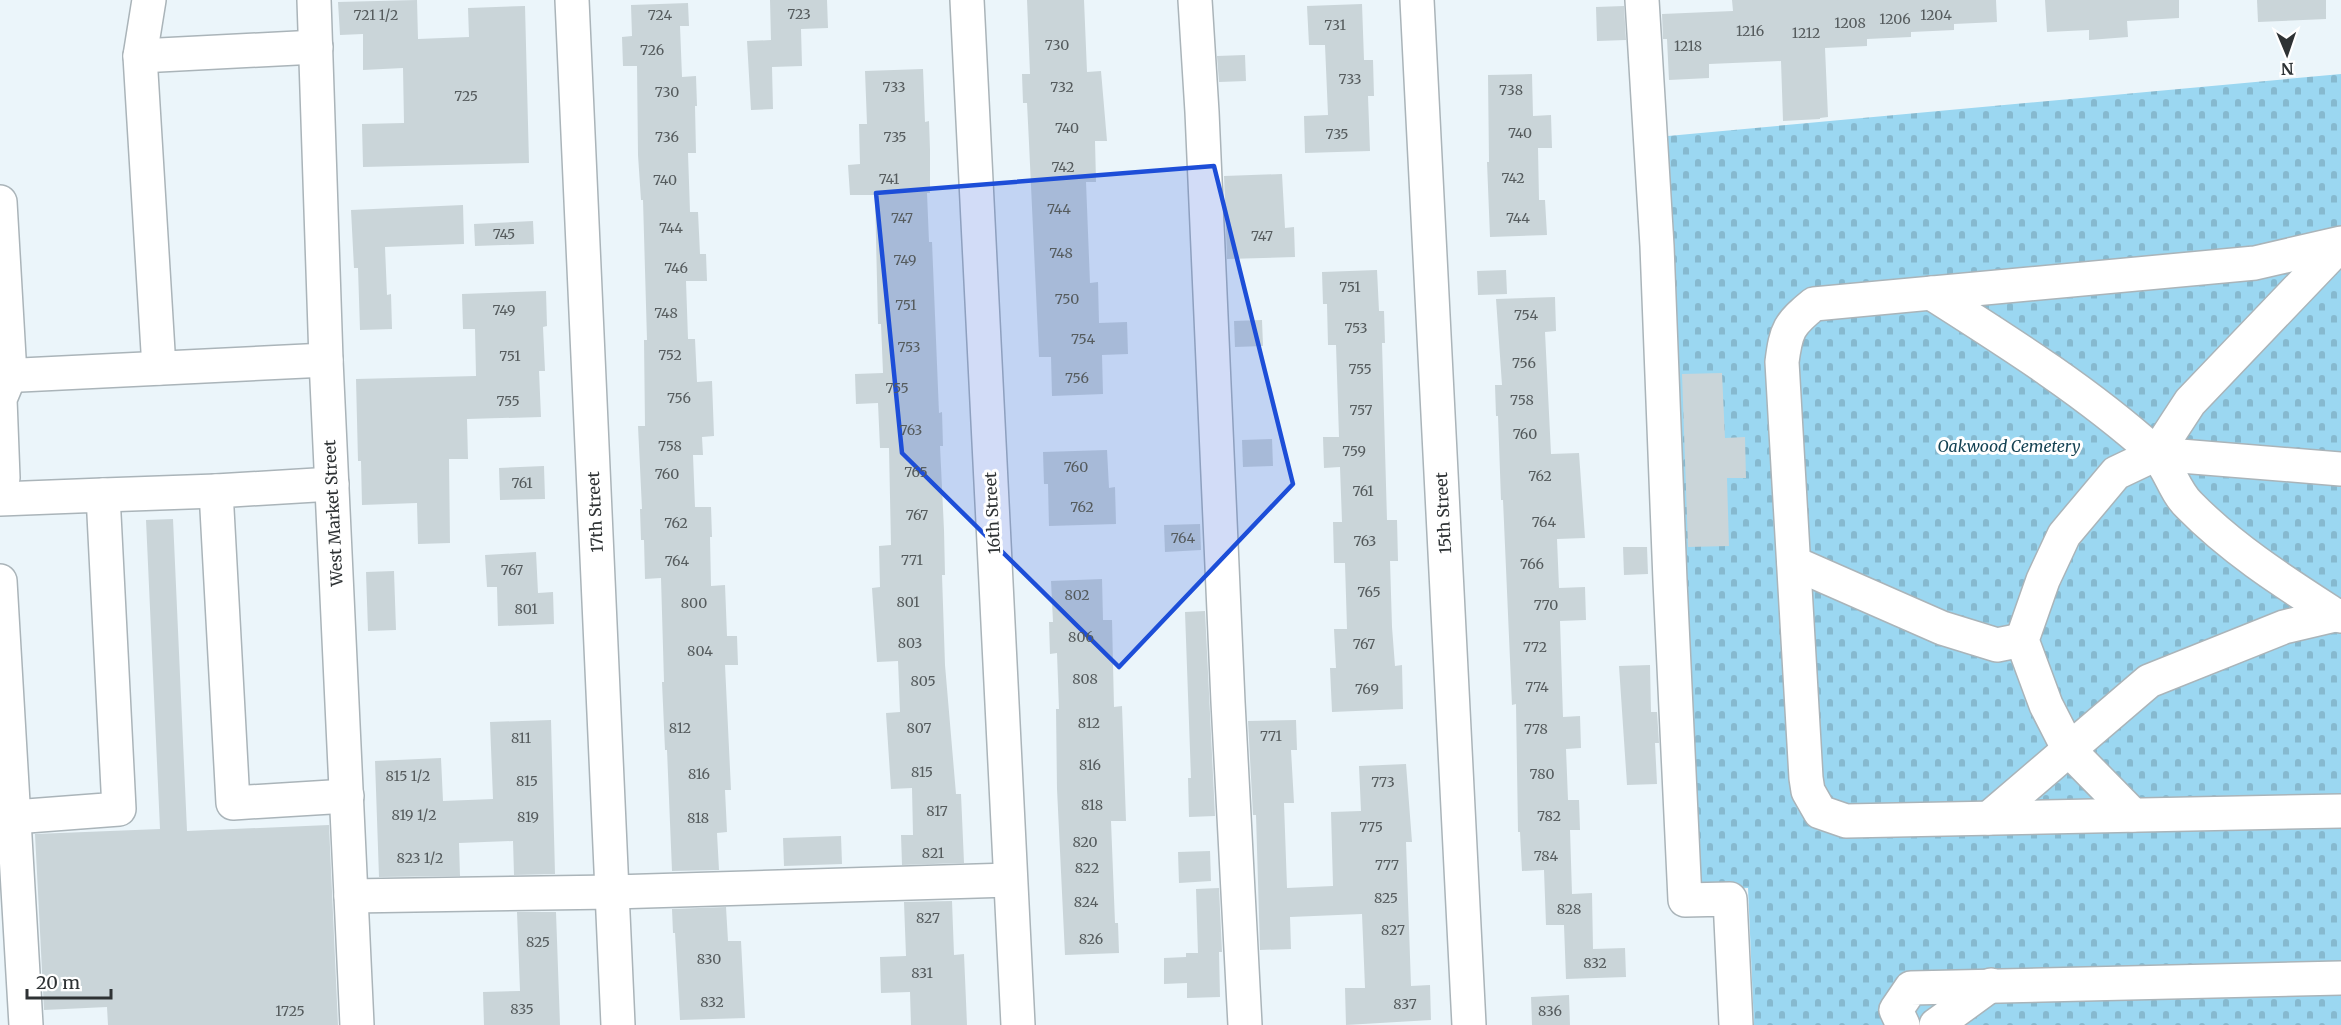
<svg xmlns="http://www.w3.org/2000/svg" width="2341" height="1025" viewBox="0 0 2341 1025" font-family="Merriweather,serif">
<defs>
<pattern id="cemetery-stones" width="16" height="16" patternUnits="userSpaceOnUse" patternTransform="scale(1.5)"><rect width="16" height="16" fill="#9bd7f1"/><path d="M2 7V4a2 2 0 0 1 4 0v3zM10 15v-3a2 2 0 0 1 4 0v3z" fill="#86b9cf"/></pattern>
</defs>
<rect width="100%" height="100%" fill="#ebf5fa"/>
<polygon fill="url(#cemetery-stones)" points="2341,74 2341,1025 1754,1025 1748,888 1691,890 1668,136"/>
<g fill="#cad5d9">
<polygon points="417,0 418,39 469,37 468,8 525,6 529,163 363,167 362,124 404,123 403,68 363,70 363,34 340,35 338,2"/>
<polygon points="770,0 827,0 828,28 801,29 802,66 772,67 773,109 751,110 747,41 771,40"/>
<polygon points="1027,0 1084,0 1087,72 1101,71 1107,141 1095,141 1096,182 1086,182 1090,283 1098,282 1099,323 1127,322 1128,354 1102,355 1103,394 1052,396 1051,357 1039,357 1029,143 1027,103 1023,103 1022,74 1030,74"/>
<polygon points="1732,0 1996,0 1997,22 1954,24 1954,30 1911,32 1911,37 1867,39 1867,46 1825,48 1828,117 1820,118 1820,119 1783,121 1781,61 1709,64 1709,78 1669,80 1667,39 1663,39 1662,14 1733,11"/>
<polygon points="2045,0 2179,0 2179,18 2127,21 2128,37 2089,40 2089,30 2047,32"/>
<polygon points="2257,0 2326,0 2326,19 2258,22"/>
<polygon points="688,3 689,26 680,26 682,77 696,76 697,106 695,106 696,153 688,153 690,212 698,212 700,254 706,254 707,281 686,281 688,339 695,339 697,382 712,381 714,436 702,437 703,455 693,455 695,507 711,507 712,537 710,537 711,586 725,585 727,636 737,636 738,665 725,665 731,790 725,790 727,832 717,833 719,870 672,871 667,750 665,750 662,682 664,682 661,578 645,579 644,540 641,540 640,509 642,509 638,426 645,426 644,340 647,340 643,200 641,200 638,155 637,66 623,66 622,37 632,36 631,5"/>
<polygon points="1362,4 1364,60 1373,60 1374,96 1368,96 1370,151 1305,153 1304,116 1328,115 1325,45 1309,45 1307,6"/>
<polygon points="1624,6 1626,40 1597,41 1596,7"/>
<polygon points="1245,55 1246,81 1219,82 1217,56"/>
<polygon points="923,69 925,122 929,121 930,150 930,193 927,193 929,242 932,242 939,413 942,412 943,446 940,446 944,530 945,575 942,575 945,665 956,794 961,794 964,863 902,865 901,835 913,835 912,788 891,789 886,713 900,712 898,661 877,662 872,588 880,587 879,546 891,545 889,448 880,448 878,403 856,404 855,374 883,373 881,324 878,324 875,195 850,195 848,165 860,164 859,124 867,124 865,71"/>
<polygon points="1532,74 1533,116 1551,115 1552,148 1538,148 1539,200 1545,200 1547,235 1490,237 1487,162 1489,162 1488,75"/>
<polygon points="1282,174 1285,228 1294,227 1295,257 1227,259 1224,176"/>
<polygon points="463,205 464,244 385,247 387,295 391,294 392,329 360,330 358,268 354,268 351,210"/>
<polygon points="533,221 534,244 475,246 474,224"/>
<polygon points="1377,270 1379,311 1384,311 1385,343 1382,343 1387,520 1397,520 1398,561 1390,561 1392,627 1395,666 1402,665 1403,709 1332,712 1330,668 1336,668 1334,629 1347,629 1345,563 1334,563 1333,522 1342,522 1340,467 1324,468 1323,437 1339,437 1336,345 1328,345 1327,304 1323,304 1322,272"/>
<polygon points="1506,270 1507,294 1478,295 1477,271"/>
<polygon points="546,291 547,326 543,327 545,371 539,371 541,417 467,419 468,459 449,459 450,543 418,544 417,503 362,505 361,461 358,461 356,379 476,376 475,329 463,329 462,294"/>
<polygon points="1555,297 1556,331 1545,332 1551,454 1579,453 1585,538 1557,539 1559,588 1585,587 1586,620 1560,621 1563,717 1580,716 1581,748 1566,749 1568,800 1579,800 1580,830 1570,830 1572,894 1592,893 1593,949 1625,948 1626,977 1566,979 1564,925 1546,925 1544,870 1522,871 1520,832 1518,832 1516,704 1512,705 1503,500 1501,500 1498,416 1496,416 1495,385 1502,385 1496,299"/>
<polygon points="1262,320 1263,346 1235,347 1234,321"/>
<polygon points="1722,373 1725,438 1745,437 1746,478 1727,478 1729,546 1688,547 1682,374"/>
<polygon points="1272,439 1273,466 1243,467 1242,440"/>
<polygon points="1107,450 1109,488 1115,487 1116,524 1049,526 1048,484 1044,484 1043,452"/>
<polygon points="544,466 545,499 500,500 499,468"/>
<polygon points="173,519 187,831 329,825 338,1025 108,1025 107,1007 44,1010 35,834 160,829 146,520"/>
<polygon points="1200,524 1201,550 1165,552 1164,525"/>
<polygon points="1623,547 1647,547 1648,574 1624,575"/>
<polygon points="536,552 538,593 553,592 554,624 498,626 497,587 487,587 485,555"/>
<polygon points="394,571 396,630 368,631 366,572"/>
<polygon points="1102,579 1103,620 1112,620 1114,707 1122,706 1126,821 1111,821 1115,923 1118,923 1119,953 1065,955 1057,789 1056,709 1059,709 1057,653 1050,654 1049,622 1053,622 1051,581"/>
<polygon points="1205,611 1215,816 1189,817 1188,778 1191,778 1185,612"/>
<polygon points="1650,665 1651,712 1657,712 1659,743 1655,743 1657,784 1627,785 1619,666"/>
<polygon points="551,720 555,874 514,875 513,841 459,843 460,876 379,877 375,761 441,758 443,801 493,799 490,722"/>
<polygon points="1296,720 1297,750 1291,750 1294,803 1284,803 1287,888 1333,886 1331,812 1361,811 1359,766 1406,764 1412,842 1406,842 1411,986 1430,985 1431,1020 1346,1025 1345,988 1365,988 1362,914 1290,917 1291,949 1260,950 1256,815 1253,815 1248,721"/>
<polygon points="841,836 842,864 784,866 783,838"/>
<polygon points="1210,851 1211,881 1179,883 1178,852"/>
<polygon points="1219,888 1222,952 1219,952 1220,997 1187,998 1187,983 1164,984 1164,958 1186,957 1186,953 1198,953 1196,889"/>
<polygon points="952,901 954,955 964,954 967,1025 911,1025 910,992 881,993 880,957 906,956 904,902"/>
<polygon points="726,907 728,941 741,941 745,1018 680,1020 675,933 673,933 672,909"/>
<polygon points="517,912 556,912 560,1025 484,1025 483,992 520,991"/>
<polygon points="1569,995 1570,1025 1532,1025 1531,997"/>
</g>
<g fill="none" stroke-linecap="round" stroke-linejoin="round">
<g stroke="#aab4b9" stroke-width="36">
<g id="minor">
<polyline points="149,0 140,56 159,368"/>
<polyline points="314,0 326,360 357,1025"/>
<polyline points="572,0 618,1025"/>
<polyline points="967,0 1018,1025"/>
<polyline points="1195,0 1202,112 1228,702 1245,1025"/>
<polyline points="1417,0 1469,1025"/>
<polyline points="1642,0 1657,246 1670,581 1685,900 1730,899 1736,1025"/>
<polyline points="140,56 316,47"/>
<polyline points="0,202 10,375 0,399 3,478 0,485"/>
<path d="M 2341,243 L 2255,263 L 1814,304 C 1789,324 1786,330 1782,362 L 1806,778 L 1808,791 L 1820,812 L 1846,821 L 2341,811"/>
<path d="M 1931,293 C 2008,342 2086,391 2154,452 C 2169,466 2174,491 2189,505 C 2232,549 2284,582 2335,615 L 2341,616"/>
<polyline points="0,376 326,360"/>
<polyline points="2156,454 2190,402 2341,244"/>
<polyline points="332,484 216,491 233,803 347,796"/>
<polyline points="103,495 216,491"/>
<polyline points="0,499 103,495 119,809 14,817"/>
<polyline points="1794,563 1942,628 1997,645 2022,640"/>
<polyline points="0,581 26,1025"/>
<polyline points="2133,815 2069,750 2046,705 2022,640 2043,580 2064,535 2116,473 2156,454 2341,469"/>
<polyline points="1989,818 2149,681 2284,627 2335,615"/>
<polyline points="351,896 613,892 1010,880"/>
<polyline points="1903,1025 1896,1010 1911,988 2341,978"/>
<polyline points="1936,1025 1991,985"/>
</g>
</g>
<use href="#minor" stroke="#fff" stroke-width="33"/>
</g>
<path fill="#1d4ed8" fill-opacity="0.2" stroke="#1d4ed8" stroke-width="4.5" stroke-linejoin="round" d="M 1214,166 L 1293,484 L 1119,667 L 902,453 L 876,193 Z"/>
<g text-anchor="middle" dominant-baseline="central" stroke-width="6" stroke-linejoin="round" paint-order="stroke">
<g font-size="14" fill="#555b5d">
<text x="799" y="14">723</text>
<text x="376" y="15">721 1/2</text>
<text x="660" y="15">724</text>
<text x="1936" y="15">1204</text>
<text x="1895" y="19">1206</text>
<text x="1850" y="23">1208</text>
<text x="1335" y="25">731</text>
<text x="1750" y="31">1216</text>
<text x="1806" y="33">1212</text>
<text x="1057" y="45">730</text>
<text x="1688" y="46">1218</text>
<text x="652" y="50">726</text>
<text x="1350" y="79">733</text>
<text x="894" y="87">733</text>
<text x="1062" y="87">732</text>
<text x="1511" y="90">738</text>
<text x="667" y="92">730</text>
<text x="466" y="96">725</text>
<text x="1067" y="128">740</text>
<text x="1520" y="133">740</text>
<text x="1337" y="134">735</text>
<text x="667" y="137">736</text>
<text x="895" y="137">735</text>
<text x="1063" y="167">742</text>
<text x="1513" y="178">742</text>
<text x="889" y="179">741</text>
<text x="665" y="180">740</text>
<text x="1059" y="209">744</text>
<text x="902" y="218">747</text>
<text x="1518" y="218">744</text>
<text x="671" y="228">744</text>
<text x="504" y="234">745</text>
<text x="1262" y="236">747</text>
<text x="1061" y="253">748</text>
<text x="905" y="260">749</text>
<text x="676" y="268">746</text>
<text x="1350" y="287">751</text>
<text x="1067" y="299">750</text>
<text x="906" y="305">751</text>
<text x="504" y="310">749</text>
<text x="666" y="313">748</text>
<text x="1526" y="315">754</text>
<text x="1356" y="328">753</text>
<text x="1083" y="339">754</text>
<text x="909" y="347">753</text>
<text x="670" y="355">752</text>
<text x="510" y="356">751</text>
<text x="1524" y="363">756</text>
<text x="1360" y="369">755</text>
<text x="1077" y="378">756</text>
<text x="897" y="388">755</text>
<text x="679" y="398">756</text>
<text x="1522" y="400">758</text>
<text x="508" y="401">755</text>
<text x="1361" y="410">757</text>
<text x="911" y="430">763</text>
<text x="1525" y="434">760</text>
<text x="670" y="446">758</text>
<text x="1354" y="451">759</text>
<text x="1076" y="467">760</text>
<text x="916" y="472">765</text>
<text x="667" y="474">760</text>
<text x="1540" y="476">762</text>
<text x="522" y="483">761</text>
<text x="1363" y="491">761</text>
<text x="1082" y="507">762</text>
<text x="917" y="515">767</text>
<text x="1544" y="522">764</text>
<text x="676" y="523">762</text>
<text x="1183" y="538">764</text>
<text x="1365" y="541">763</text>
<text x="912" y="560">771</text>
<text x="677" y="561">764</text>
<text x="1532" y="564">766</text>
<text x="512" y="570">767</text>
<text x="1369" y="592">765</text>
<text x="1077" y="595">802</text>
<text x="908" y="602">801</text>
<text x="694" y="603">800</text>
<text x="1546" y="605">770</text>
<text x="526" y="609">801</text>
<text x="1081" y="637">806</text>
<text x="910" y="643">803</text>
<text x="1364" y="644">767</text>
<text x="1535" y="647">772</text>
<text x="700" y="651">804</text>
<text x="1085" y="679">808</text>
<text x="923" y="681">805</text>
<text x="1537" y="687">774</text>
<text x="1367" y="689">769</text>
<text x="1089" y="723">812</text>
<text x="680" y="728">812</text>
<text x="919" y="728">807</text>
<text x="1536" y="729">778</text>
<text x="1271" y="736">771</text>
<text x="521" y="738">811</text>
<text x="1090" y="765">816</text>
<text x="922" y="772">815</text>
<text x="699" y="774">816</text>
<text x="1542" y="774">780</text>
<text x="408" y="776">815 1/2</text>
<text x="527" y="781">815</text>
<text x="1383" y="782">773</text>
<text x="1092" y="805">818</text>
<text x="937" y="811">817</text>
<text x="414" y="815">819 1/2</text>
<text x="1549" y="816">782</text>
<text x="528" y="817">819</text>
<text x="698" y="818">818</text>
<text x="1371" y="827">775</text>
<text x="1085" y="842">820</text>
<text x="933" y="853">821</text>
<text x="1546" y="856">784</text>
<text x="420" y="858">823 1/2</text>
<text x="1387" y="865">777</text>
<text x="1087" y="868">822</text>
<text x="1386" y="898">825</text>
<text x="1086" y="902">824</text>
<text x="1569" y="909">828</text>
<text x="928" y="918">827</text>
<text x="1393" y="930">827</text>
<text x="1091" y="939">826</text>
<text x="538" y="942">825</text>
<text x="709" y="959">830</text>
<text x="1595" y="963">832</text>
<text x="922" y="973">831</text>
<text x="712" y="1002">832</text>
<text x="1405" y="1004">837</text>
<text x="522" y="1009">835</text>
<text x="290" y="1011">1725</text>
<text x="1550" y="1011">836</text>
</g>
<g font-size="16" font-style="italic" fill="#144253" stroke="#fff">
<text x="2009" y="446">Oakwood Cemetery</text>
</g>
<g font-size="16" fill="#2e3234" stroke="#fff">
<text transform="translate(595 512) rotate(-93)">17th Street</text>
<text transform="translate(333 513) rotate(-93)">West Market Street</text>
<text transform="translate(992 513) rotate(-93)">16th Street</text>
<text transform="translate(1443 513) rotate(-93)">15th Street</text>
</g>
</g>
<g transform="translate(2287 54) rotate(178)" stroke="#ffffff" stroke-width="4.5" paint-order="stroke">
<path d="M0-4.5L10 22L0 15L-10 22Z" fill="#2e3234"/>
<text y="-9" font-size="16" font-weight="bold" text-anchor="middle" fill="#2e3234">N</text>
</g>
<path d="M27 989v9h84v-9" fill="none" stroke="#2e3234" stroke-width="3"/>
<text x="36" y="989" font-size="18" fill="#2e3234" stroke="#ffffff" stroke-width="4.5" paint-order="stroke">20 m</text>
</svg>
